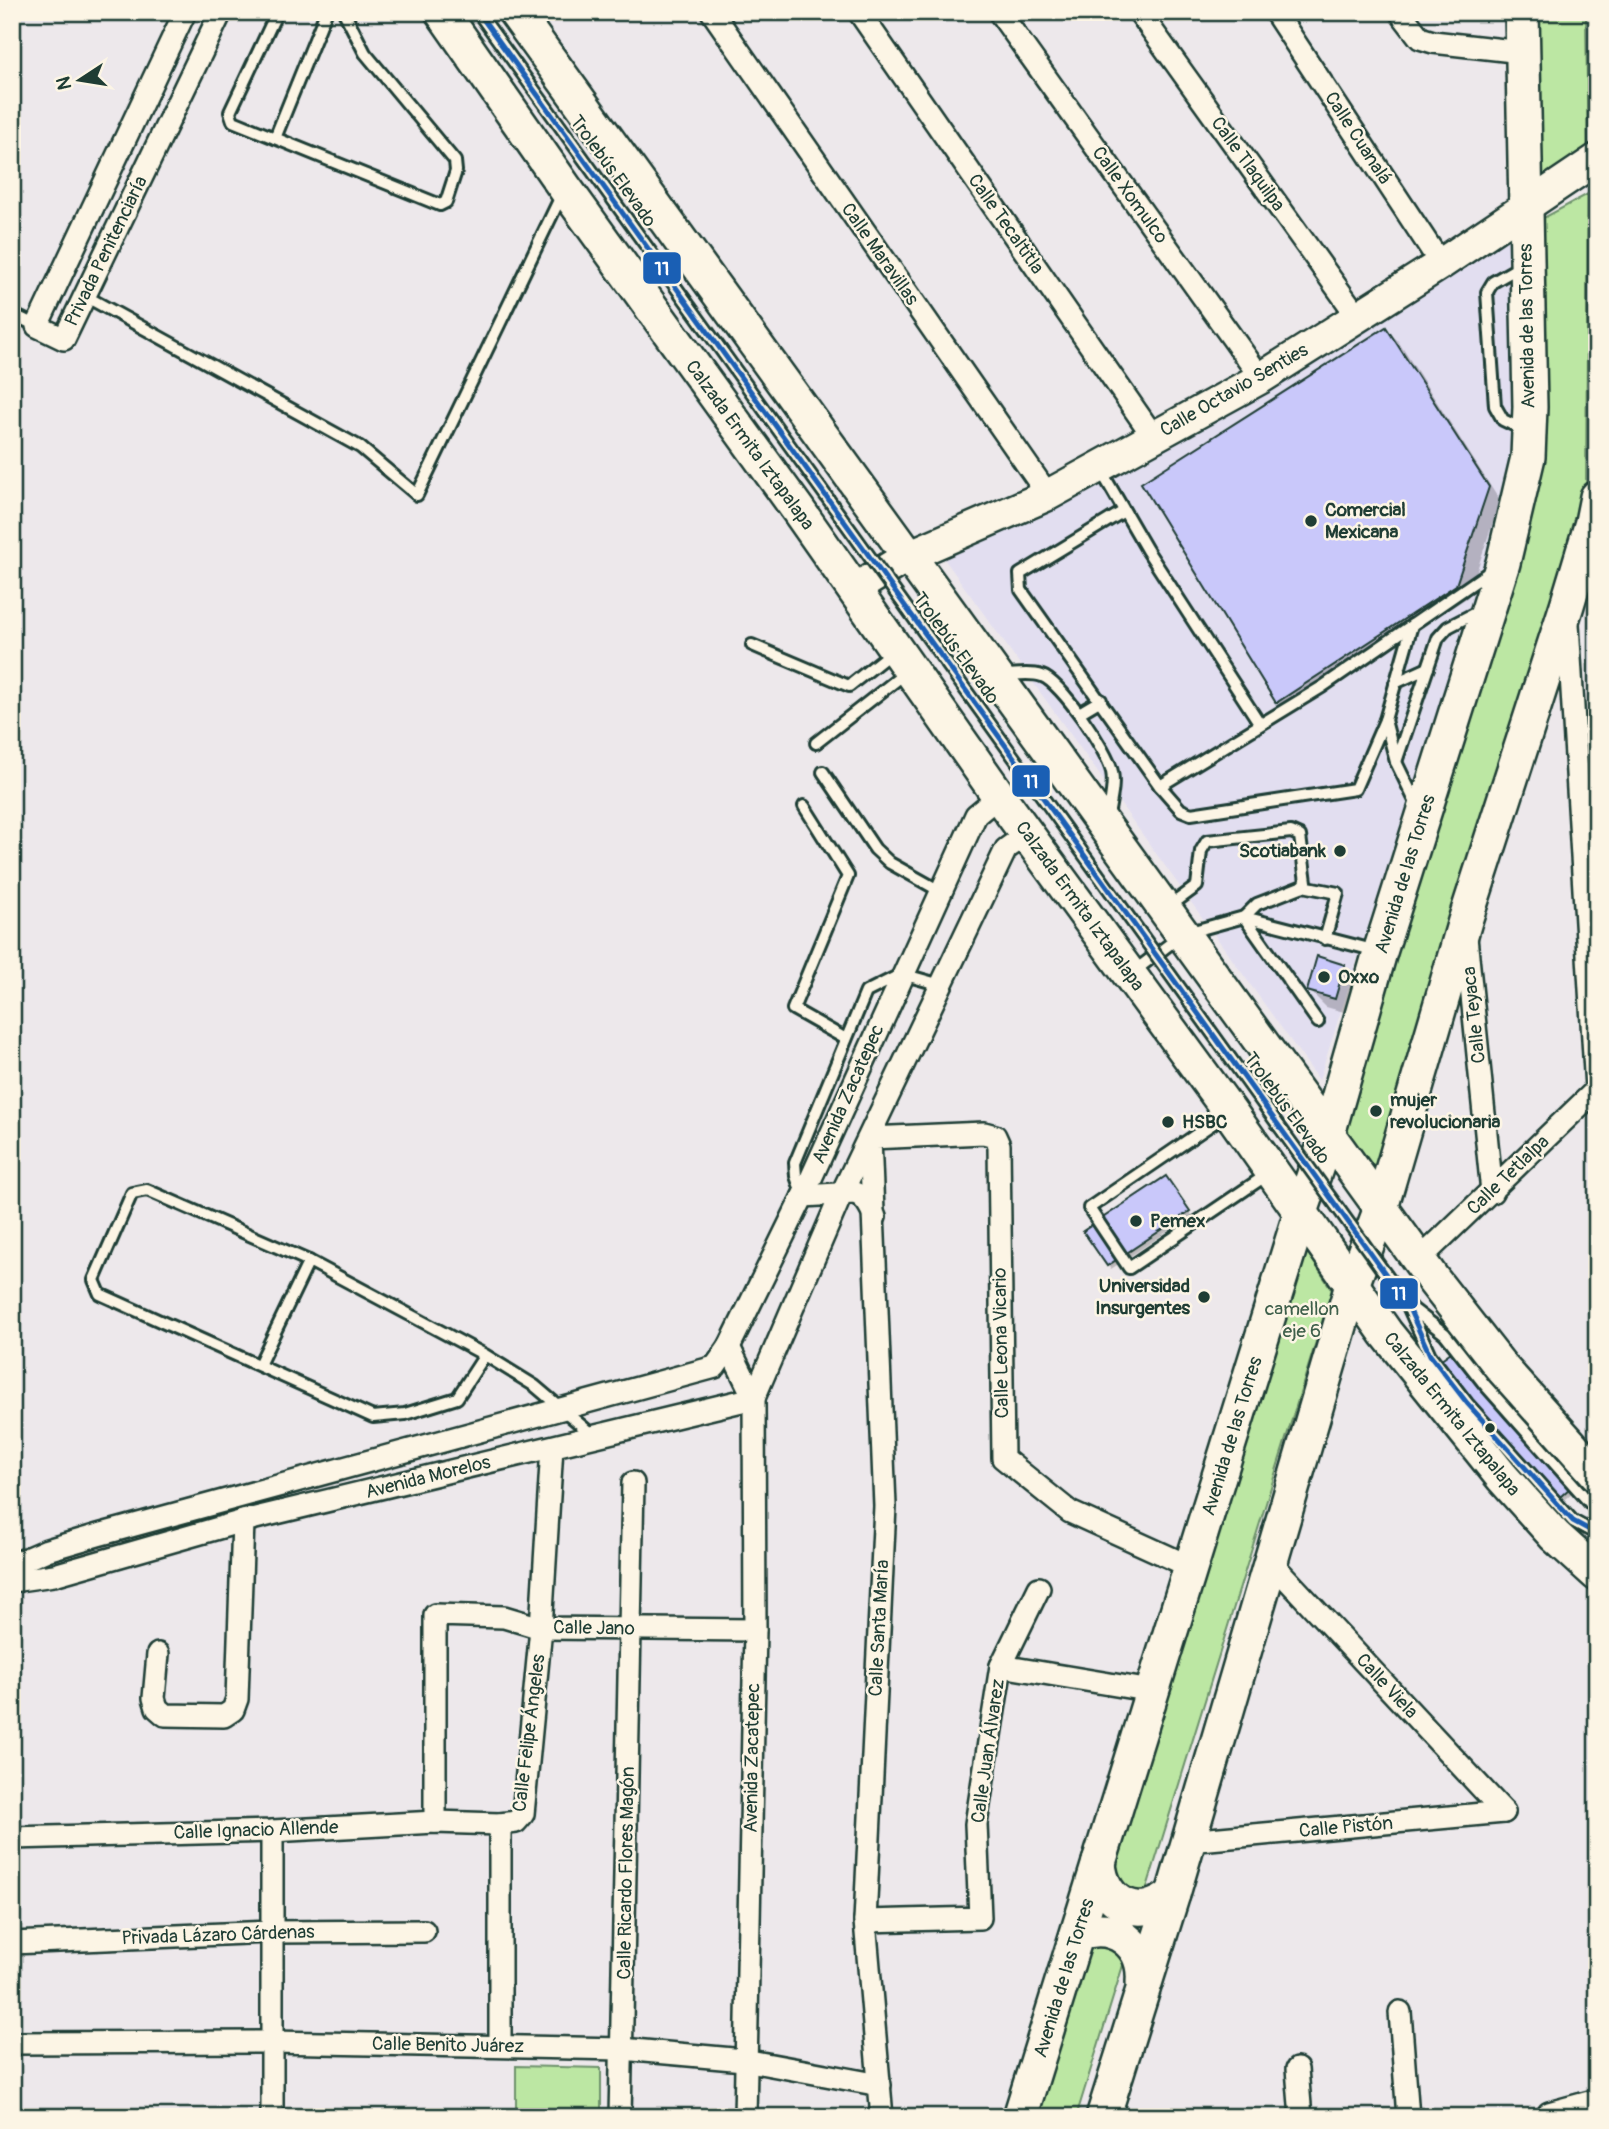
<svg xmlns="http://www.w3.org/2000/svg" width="1609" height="2129" viewBox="0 0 1609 2129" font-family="Pangolin,sans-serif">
<rect width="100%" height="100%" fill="#ede8eb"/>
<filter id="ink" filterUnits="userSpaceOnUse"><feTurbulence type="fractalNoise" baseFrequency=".0143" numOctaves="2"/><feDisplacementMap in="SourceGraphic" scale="14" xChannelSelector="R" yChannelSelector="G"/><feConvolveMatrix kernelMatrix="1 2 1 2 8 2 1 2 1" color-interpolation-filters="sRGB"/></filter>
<g filter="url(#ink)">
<polygon fill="#e2def0" points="1509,234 1514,469 1319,1080 940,553"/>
<g fill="#bce7a3" stroke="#6e926c" stroke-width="2">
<polygon points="1531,12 1586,12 1588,151 1530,188"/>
<polygon points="1588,194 1586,498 1378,1178 1342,1126 1536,485 1536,222"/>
<polygon points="1304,1247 1332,1290 1076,2117 1038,2117"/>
<polygon points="516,2066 601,2068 601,2117 516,2117"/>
</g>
<g fill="#0003">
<polygon points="1386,329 1398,341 1500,501 1468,597 1289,714 1277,702"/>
<polygon points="1344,966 1360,983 1351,1014 1326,1007 1309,990"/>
<polygon points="1169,1181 1192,1215 1111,1269 1086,1232"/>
<polygon points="1509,1425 1573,1492 1565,1499 1544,1479"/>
</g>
<g fill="#c9c8fa" stroke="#1f3d34" stroke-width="2">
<polygon points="1386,327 1489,487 1456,585 1276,703 1141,483"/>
<polygon points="1317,956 1345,965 1335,999 1307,991"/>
<polygon points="1166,1176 1190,1211 1107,1266 1083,1231"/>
<polygon points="1451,1352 1506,1419 1571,1487 1560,1497 1470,1400 1440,1360"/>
</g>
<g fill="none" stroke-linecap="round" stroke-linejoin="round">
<g stroke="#1f3d34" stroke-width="16">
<g id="lane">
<polyline points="277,12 230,112 233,121 440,205 446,202 456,171 455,161 365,53 344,12"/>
<polyline points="275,138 326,12"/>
<polyline points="1521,266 1493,282 1487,292 1495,406 1503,420 1524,430"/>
<polyline points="85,296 360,447 417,495 563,192"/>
<polyline points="12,314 37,326"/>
<polyline points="1100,469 1147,550 1260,724"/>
<polyline points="1124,511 1020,574 1021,590 1160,786 1181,810 1191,814 1355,789 1385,720 1412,625"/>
<polyline points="752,645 849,686 893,651"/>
<path d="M 1004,675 C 1016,675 1031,672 1042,676 C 1061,682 1108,752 1112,772 C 1115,785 1110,803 1108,816"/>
<polyline points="1395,683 1428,668"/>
<polyline points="1079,713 1101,700"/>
<polyline points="1385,720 1396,762 1417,805"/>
<polyline points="816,743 908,671"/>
<polyline points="1396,762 1438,638 1448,627 1481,610"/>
<polyline points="823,772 875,849 890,863 940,891"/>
<polyline points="1160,786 1322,687 1492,570"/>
<polyline points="804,806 848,876 793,1009 846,1039"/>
<polyline points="1303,886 1338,893 1325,939"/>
<polyline points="1167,908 1197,886 1201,851 1207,841 1291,832 1300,836 1306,882 1303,886 1257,904 1244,917 1318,1022"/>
<polyline points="1133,972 1183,934 1244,917 1377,951"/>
<polyline points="1228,1113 1089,1208 1129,1268 1268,1174"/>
<polyline points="802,1193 796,1176 795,1163 866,992 902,974 941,985"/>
<polyline points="1407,1304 1430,1355 1467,1403 1573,1521 1597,1534"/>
<polyline points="1409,1306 1445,1334 1485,1385 1597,1511"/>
<polyline points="485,1355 457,1398 405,1414 373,1417 100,1294 94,1280 132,1193 147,1190 309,1261 485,1355 535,1386 595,1437"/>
<polyline points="259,1365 309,1261"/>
</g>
</g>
<g stroke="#1f3d34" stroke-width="26">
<g id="street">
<polyline points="185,12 37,326 64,339 221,12"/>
<polyline points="712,12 1048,495"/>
<polyline points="859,12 1153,436"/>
<polyline points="999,12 1261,378"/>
<polyline points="1139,12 1358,317"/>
<polyline points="1275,12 1441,264"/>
<polyline points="1400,12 1420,38 1433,42 1522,52"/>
<polyline points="1568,624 1596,1089"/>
<polyline points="1466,937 1492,1192"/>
<path d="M 803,1196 L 855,1193 C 866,1197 870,1207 875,1217"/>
<polyline points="1419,1260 1597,1089"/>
<polyline points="729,1347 754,1398 755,1630 745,2117"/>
<polyline points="1270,1561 1504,1812"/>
<polyline points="12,1565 47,1550 98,1535 715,1367 729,1347 803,1196 976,815 999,796"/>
<polyline points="12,1581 54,1575 243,1521 754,1398 841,1195 1006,849 1027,834"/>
<polyline points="158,1654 154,1698 157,1708 165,1715 224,1716 233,1710 237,1699 243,1521"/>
<polyline points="1001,1666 1152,1691"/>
<polyline points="435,1822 435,1615 504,1617 541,1628 755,1630"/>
<polyline points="272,1831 272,2117"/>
<polyline points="12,1838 272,1831 435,1822 500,1824"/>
<polyline points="1188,1841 1504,1812"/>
<polyline points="865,1921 980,1918 976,1824 1001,1666 1039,1588"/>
<polyline points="12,1943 272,1932 424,1931"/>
<polyline points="1400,2012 1408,2117"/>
<polyline points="12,2043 272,2042 622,2049 744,2060 880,2085"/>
<polyline points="500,2045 500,1824 516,1822 523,1814 541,1628 552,1447"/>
<polyline points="1297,2069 1301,2117"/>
<polyline points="1549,2113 1597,2100"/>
<polyline points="620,2117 633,1483"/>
<polyline points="882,2117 865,1921 885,1506 870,1138 984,1133 995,1136 999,1145 1003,1458 1070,1512 1191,1567"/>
</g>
</g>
<g stroke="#1f3d34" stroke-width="35">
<polyline id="secondary" points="853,590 908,556 1048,495 1261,378 1441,264 1597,159"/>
</g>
<g stroke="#1f3d34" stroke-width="38">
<g id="primary">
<polyline points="442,12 565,188 798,510 999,796 1230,1112 1386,1333 1502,1477 1555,1536 1597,1574"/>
<polyline points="515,12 1434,1281 1502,1368 1597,1474"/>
<path d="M 1099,1862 C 1101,1905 1141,1923 1173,1894"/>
<path d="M 1078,1934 C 1114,1920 1146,1944 1143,1983"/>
<polyline points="1020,2117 1301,1212 1328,1134 1380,952 1503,563 1528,457 1530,407 1522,12"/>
<polyline points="1103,2117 1173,1894 1352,1285 1381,1208 1465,921 1567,605 1592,522 1597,497"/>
</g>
</g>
<use href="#lane" stroke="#fcf5e5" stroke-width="10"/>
<use href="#street" stroke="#fcf5e5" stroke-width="21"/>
<use href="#secondary" stroke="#fcf5e5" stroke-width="30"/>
<use href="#primary" stroke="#fcf5e5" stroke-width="33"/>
<g stroke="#1f3d34" stroke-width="16" stroke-linecap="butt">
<polyline id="lane-bridge" points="478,12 1407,1304"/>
</g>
<use href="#lane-bridge" stroke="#fcf5e5" stroke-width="10"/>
<g stroke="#fcf5e5" stroke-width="10">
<polyline id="bus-1" points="478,12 1407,1304 1430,1355 1467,1403 1573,1521 1597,1534"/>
</g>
<use href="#bus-1" stroke="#1a5fb4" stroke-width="5"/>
</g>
</g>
<g fill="#1f3d34" stroke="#fcf5e5" stroke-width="2.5">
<circle cx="1311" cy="521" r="7"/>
<circle cx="1340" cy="851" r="7"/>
<circle cx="1324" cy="977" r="7"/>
<circle cx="1376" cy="1111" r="7"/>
<circle cx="1168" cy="1122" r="7"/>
<circle cx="1136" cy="1221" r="7"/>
<circle cx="1204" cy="1297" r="7"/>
<circle cx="1490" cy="1428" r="6"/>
</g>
<g text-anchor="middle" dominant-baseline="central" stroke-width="5" stroke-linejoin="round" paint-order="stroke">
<g font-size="19" fill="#1f3d34" stroke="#fcf5e5">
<text transform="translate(1358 138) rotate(57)">Calle Cuanalá</text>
<text transform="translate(1248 164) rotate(54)">Calle Tlaquilpa</text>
<text transform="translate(613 171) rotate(54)">Trolebús Elevado</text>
<text transform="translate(1130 195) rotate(54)">Calle Xomulco</text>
<text transform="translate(1006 224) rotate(55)">Calle Tecaltitla</text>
<text transform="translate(106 251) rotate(-64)">Privada Penitenciaría</text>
<text transform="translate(880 254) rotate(55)">Calle Maravillas</text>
<text transform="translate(1527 326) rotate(-91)">Avenida de las Torres</text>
<text transform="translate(1234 390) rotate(-30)">Calle Octavio Senties</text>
<text transform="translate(750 445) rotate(54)">Calzada Ermita Iztapalapa</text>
<text transform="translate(956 648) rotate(54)">Trolebús Elevado</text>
<text transform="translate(1405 874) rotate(-73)">Avenida de las Torres</text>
<text transform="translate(1080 906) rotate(54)">Calzada Ermita Iztapalapa</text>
<text transform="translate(1474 1015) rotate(-96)">Calle Teyaca</text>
<text transform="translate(848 1094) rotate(-66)">Avenida Zacatepec</text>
<text transform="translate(1287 1108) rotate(54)">Trolebús Elevado</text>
<text transform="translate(1508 1175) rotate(-44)">Calle Tetlalpa</text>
<text transform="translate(1001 1343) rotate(-91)">Calle Leona Vicario</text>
<text transform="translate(1452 1414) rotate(51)">Calzada Ermita Iztapalapa</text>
<text transform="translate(1232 1436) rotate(-73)">Avenida de las Torres</text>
<text transform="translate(428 1477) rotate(-14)">Avenida Morelos</text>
<text transform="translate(594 1628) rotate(1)">Calle Jano</text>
<text transform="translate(879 1628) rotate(-87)">Calle Santa María</text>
<text transform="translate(1387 1686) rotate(47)">Calle Viela</text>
<text transform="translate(529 1733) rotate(-83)">Calle Felipe Ángeles</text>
<text transform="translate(988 1751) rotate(-82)">Calle Juan Álvarez</text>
<text transform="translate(752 1758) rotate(-89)">Avenida Zacatepec</text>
<text transform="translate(1346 1827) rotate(-5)">Calle Pistón</text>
<text transform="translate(256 1830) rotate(-2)">Calle Ignacio Allende</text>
<text transform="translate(626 1873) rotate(-89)">Calle Ricardo Flores Magón</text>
<text transform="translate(218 1935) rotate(-2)">Privada Lázaro Cárdenas</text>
<text transform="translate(1064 1978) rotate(-73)">Avenida de las Torres</text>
<text transform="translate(448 2045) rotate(1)">Calle Benito Juárez</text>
</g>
<g font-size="19" font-weight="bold" fill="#1f3d34" stroke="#fcf5e5" text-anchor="start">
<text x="1325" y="510">Comercial<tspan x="1325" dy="22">Mexicana</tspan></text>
<text x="1326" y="851" text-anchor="end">Scotiabank</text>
<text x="1338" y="977">Oxxo</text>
<text x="1390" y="1100">mujer<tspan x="1390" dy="22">revolucionaria</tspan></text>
<text x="1182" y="1122">HSBC</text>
<text x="1150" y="1221">Pemex</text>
<text x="1190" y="1286" text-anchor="end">Universidad<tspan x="1190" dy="22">Insurgentes</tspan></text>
</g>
<g font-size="19" fill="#3e5f4a" stroke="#fcf5e5">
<text x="1302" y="1309">camellon<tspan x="1302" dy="22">eje 6</tspan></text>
</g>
</g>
<g stroke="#fcf5e5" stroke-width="2.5">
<rect x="642" y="251" width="40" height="34" rx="7" fill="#1a5fb4"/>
<rect x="1011" y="764" width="40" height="34" rx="7" fill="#1a5fb4"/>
<rect x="1379" y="1277" width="40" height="33" rx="7" fill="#1a5fb4"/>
</g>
<g font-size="19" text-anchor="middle" font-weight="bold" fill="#fff">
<text x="662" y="275">11</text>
<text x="1031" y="788">11</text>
<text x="1399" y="1300">11</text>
</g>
<rect width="1609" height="2129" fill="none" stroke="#fcf5e5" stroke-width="42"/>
<rect x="21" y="21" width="1567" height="2087" fill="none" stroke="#1f3d34" stroke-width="2.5" filter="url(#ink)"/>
<g transform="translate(80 80) rotate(258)" stroke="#fcf5e5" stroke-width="5" paint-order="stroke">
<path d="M0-5L12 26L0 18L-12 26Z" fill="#1f3d34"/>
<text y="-10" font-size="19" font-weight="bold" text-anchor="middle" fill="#1f3d34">N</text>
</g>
</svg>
